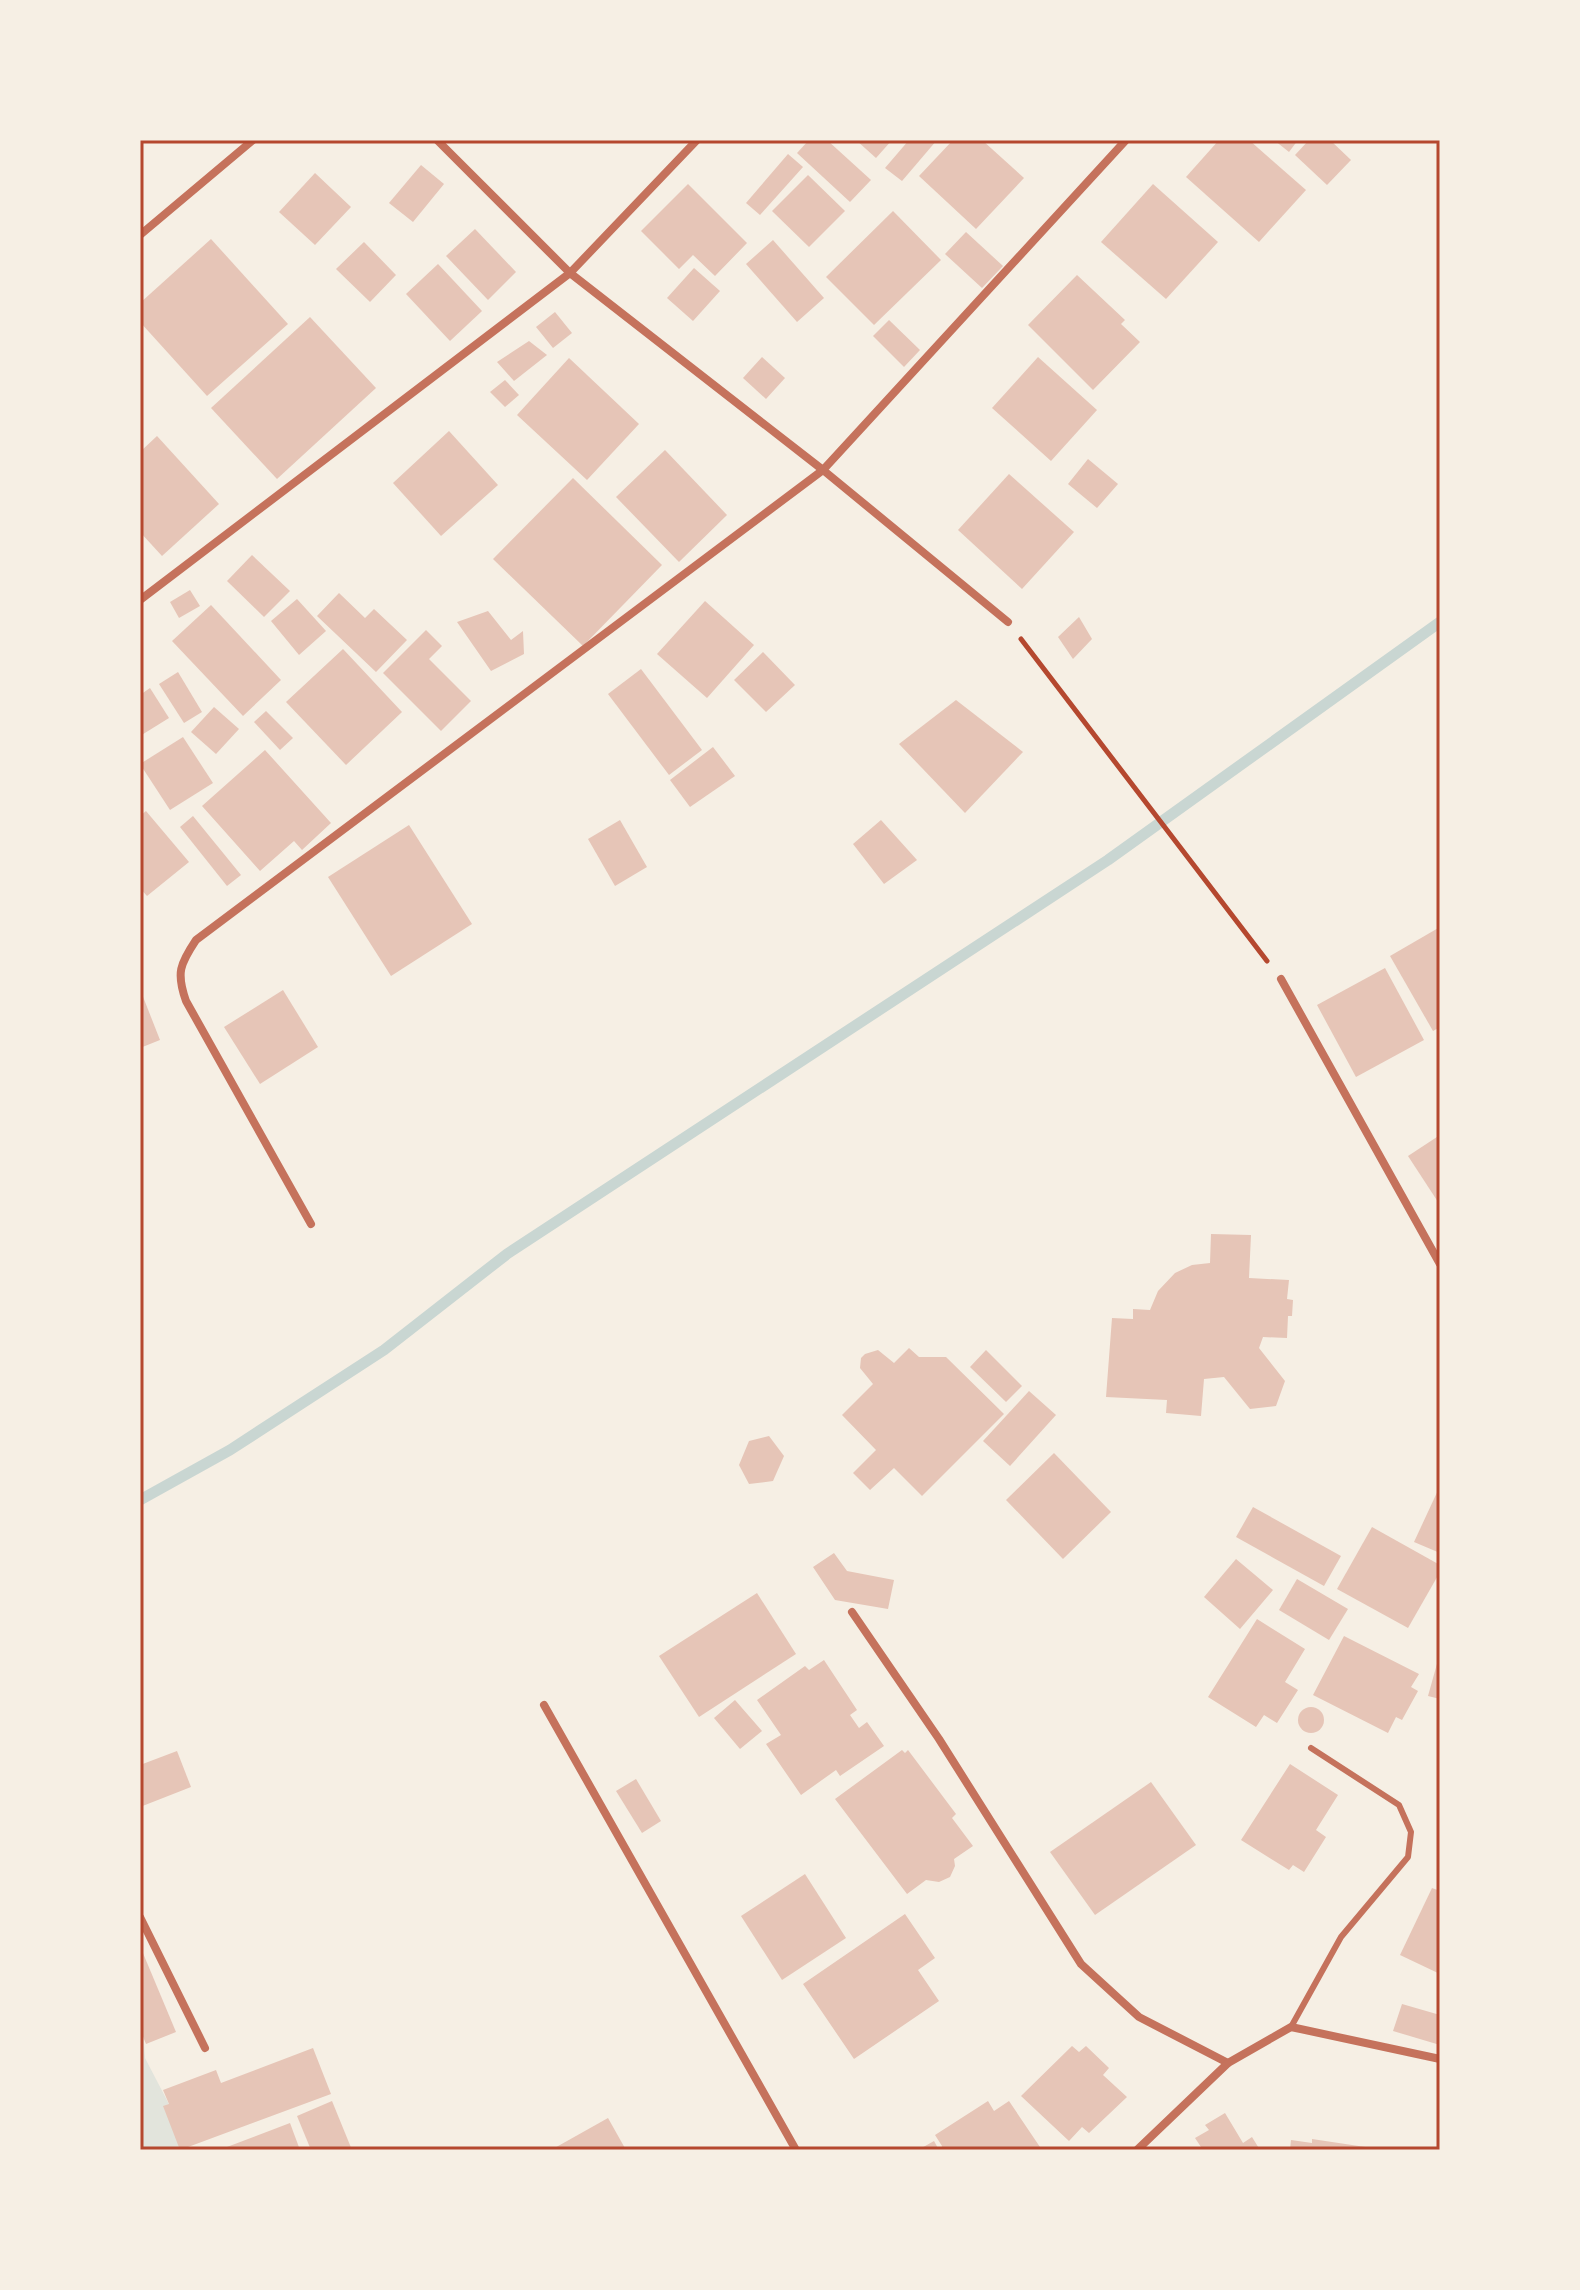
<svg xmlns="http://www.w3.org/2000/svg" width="1580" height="2290" viewBox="0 0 1580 2290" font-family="'Work Sans',sans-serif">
<rect width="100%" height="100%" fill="#f6efe4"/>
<polygon fill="#e2e4dc" points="140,1989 145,2058 184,2133 179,2150 140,2150"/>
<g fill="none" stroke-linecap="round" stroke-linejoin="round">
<polyline stroke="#c9d6d2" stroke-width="11" points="140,1500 230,1450 384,1350 507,1254 1108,860 1440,622"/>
</g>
<g fill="#e6c5b7">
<polygon points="809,140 827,140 871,180 850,202 797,153"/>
<polygon points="856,140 892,140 876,158"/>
<polygon points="909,140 937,140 902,181 885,168"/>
<polygon points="953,140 982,140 1024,178 976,229 919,176"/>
<polygon points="1219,140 1249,140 1306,190 1259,242 1186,177"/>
<polygon points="1274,140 1298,140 1289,152"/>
<polygon points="1309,140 1330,140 1351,160 1327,185 1295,155"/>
<polygon points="788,154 803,167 760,215 746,203"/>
<polygon points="421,165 444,184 413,222 389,203"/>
<polygon points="315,173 351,207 315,245 279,212"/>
<polygon points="808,175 845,211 809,247 772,211"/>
<polygon points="688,184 747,243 715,276 693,255 679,269 641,231"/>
<polygon points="1153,184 1218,242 1166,299 1101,242"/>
<polygon points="893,211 941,260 874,325 826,277"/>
<polygon points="475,229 516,272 488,300 446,256"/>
<polygon points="966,232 1003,266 982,288 945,254"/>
<polygon points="211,239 288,324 207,396 140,322 140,303"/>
<polygon points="773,240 824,298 797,322 746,264"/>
<polygon points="364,242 396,275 370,302 336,269"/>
<polygon points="438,264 482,311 450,341 406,294"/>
<polygon points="694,268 720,291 693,321 667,298"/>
<polygon points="1077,275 1125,320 1121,324 1140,342 1093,390 1028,325"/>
<polygon points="555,312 572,333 553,348 536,327"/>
<polygon points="310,317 376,388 277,479 211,408"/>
<polygon points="889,320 920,350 904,367 873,336"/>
<polygon points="529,341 547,355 514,381 497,362"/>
<polygon points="762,357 785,378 766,399 743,378"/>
<polygon points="1038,357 1097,410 1051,461 992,408"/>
<polygon points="569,358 639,424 587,480 517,415"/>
<polygon points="505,380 519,395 505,407 490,392"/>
<polygon points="449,431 498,485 441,536 393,483"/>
<polygon points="157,436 219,504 162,556 140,532 140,452"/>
<polygon points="665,450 727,515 679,562 616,497"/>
<polygon points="1088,459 1118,484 1097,508 1068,484"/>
<polygon points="1009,474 1074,532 1022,589 958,530"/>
<polygon points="573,478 662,565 583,646 493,559"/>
<polygon points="252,555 290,591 264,617 227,581"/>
<polygon points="190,590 200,606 179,618 170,602"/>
<polygon points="339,593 365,618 374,609 407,640 376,672 317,616"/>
<polygon points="297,599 326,631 299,655 271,621"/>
<polygon points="705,601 754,645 707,698 657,654"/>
<polygon points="211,605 281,680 243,716 172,641"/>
<polygon points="488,611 511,640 523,631 524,654 491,671 457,622"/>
<polygon points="1079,617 1092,639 1073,659 1058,637"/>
<polygon points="426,630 442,646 429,659 471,701 441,731 383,673"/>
<polygon points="343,649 402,712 346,765 286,702"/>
<polygon points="763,652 795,685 766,712 734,680"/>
<polygon points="641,669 702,750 669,775 608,694"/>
<polygon points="178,672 202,712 184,723 159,684"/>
<polygon points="150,688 169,718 140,736 140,695"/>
<polygon points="956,700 1023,752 965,813 899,744"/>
<polygon points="214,707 239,729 216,754 191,732"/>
<polygon points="266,711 293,738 280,750 254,722"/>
<polygon points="183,737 213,783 170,810 140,764"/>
<polygon points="713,747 735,776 690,807 670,780"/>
<polygon points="265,750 331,823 302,850 294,841 260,871 202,806"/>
<polygon points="146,811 189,862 147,896 140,888 140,816"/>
<polygon points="193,816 241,875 227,886 180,827"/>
<polygon points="620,820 647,867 615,886 588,839"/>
<polygon points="881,820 917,860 884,884 853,844"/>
<polygon points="409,825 472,924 391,976 328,877"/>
<polygon points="1440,927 1440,1027 1433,1031 1390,956"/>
<polygon points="1385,968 1424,1040 1356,1077 1317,1005"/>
<polygon points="140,989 160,1040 140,1048"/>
<polygon points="283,990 318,1047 260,1084 224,1027"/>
<polygon points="1440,1135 1440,1205 1408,1156"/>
<polygon points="1211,1234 1251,1235 1249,1278 1289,1280 1287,1299 1293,1300 1292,1316 1288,1316 1287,1338 1263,1337 1259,1348 1285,1381 1276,1406 1250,1409 1224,1377 1204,1379 1201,1416 1166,1413 1167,1400 1106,1397 1112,1318 1133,1319 1133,1309 1150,1310 1158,1291 1175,1273 1192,1265 1210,1263"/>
<polygon points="909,1348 919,1357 946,1357 1004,1414 922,1496 894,1468 870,1490 853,1473 876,1450 842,1415 873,1384 860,1368 861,1358 865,1354 878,1350 894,1363"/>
<polygon points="986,1350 1022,1386 1006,1402 970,1367"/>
<polygon points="1029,1391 1056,1415 1010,1466 983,1441"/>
<polygon points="769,1436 784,1456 773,1481 749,1484 739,1465 749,1441"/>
<polygon points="1054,1453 1111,1512 1063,1559 1006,1500"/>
<polygon points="1440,1486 1440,1553 1414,1542"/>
<polygon points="1253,1507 1341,1556 1324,1586 1236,1537"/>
<polygon points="1372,1527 1440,1565 1440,1572 1408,1628 1337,1589"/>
<polygon points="834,1553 847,1571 894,1580 888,1609 835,1600 813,1567"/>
<polygon points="1236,1559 1273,1590 1240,1629 1204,1597"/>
<polygon points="1297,1579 1348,1609 1329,1640 1279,1610"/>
<polygon points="757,1593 796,1654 699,1717 659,1656"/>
<polygon points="1257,1619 1305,1649 1285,1682 1298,1690 1277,1723 1264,1715 1256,1727 1208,1697"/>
<polygon points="1344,1636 1419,1674 1411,1687 1418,1691 1402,1720 1396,1717 1388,1733 1313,1695"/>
<polygon points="1440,1653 1440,1699 1428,1696"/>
<polygon points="824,1660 857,1710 850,1715 859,1728 867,1722 884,1746 840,1776 836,1770 801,1795 766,1744 781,1735 757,1700 805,1666 809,1670"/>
<polygon points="735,1700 762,1731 740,1749 714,1718"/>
<circle cx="1311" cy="1720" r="13"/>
<polygon points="902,1750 905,1753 908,1750 956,1814 952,1818 973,1846 954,1859 955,1866 950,1877 939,1882 926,1880 907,1894 835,1799"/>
<polygon points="177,1751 191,1787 140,1807 140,1765"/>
<polygon points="1290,1764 1338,1795 1316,1830 1326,1837 1304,1872 1293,1865 1289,1870 1241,1840"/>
<polygon points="636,1779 661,1821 642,1833 616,1791"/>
<polygon points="1151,1782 1196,1845 1095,1915 1050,1852"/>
<polygon points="805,1874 846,1938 782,1980 741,1916"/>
<polygon points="1432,1888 1440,1891 1440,1974 1400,1955"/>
<polygon points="905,1914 935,1958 918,1970 939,2001 854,2059 803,1984"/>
<polygon points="140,1946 176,2032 146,2044 140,2029"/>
<polygon points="1402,2004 1440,2015 1440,2045 1393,2031"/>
<polygon points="1072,2046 1079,2052 1086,2046 1109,2068 1103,2075 1127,2097 1089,2133 1082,2127 1069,2141 1021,2096"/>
<polygon points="313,2048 331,2094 180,2150 163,2106 169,2104 163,2090 216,2070 221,2083"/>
<polygon points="332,2101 352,2150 311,2150 297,2116"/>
<polygon points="988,2101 994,2111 1009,2101 1042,2150 941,2150 942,2146 935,2135"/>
<polygon points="1225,2113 1243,2143 1252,2137 1260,2150 1203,2150 1195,2138 1209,2130 1205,2125"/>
<polygon points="608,2118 626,2150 551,2150"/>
<polygon points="290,2123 300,2150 219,2150"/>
<polygon points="1312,2139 1372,2148 1372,2150 1290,2150 1291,2140 1312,2143"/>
<polygon points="934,2141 939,2150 918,2150"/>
</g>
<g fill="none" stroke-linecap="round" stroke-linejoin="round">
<polyline stroke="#b5482f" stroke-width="5" points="1021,639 1267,961"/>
<polyline stroke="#c5725c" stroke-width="6" points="1291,2027 1341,1937 1408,1857 1411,1832 1399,1805 1311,1748"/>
<g stroke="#c5725c" stroke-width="8">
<polyline points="437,140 570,273 823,470 1008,622"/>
<polyline points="140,235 253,140"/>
<polyline points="140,600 570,273 697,140"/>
<polyline points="1281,979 1440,1264"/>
<path d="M 311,1224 L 186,1001 C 176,973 180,964 196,940 L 823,470 L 1126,140"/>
<polyline points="852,1612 939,1739 1081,1964 1139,2017 1228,2063"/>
<polyline points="544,1705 796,2150"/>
<polyline points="140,1917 205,2048"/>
<polyline points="1137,2150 1228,2063 1291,2027 1440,2059"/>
</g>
</g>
<rect width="1580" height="2290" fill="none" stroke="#f6efe4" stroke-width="284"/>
<rect x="142" y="142" width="1296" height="2006" fill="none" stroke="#b5482f" stroke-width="3"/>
</svg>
